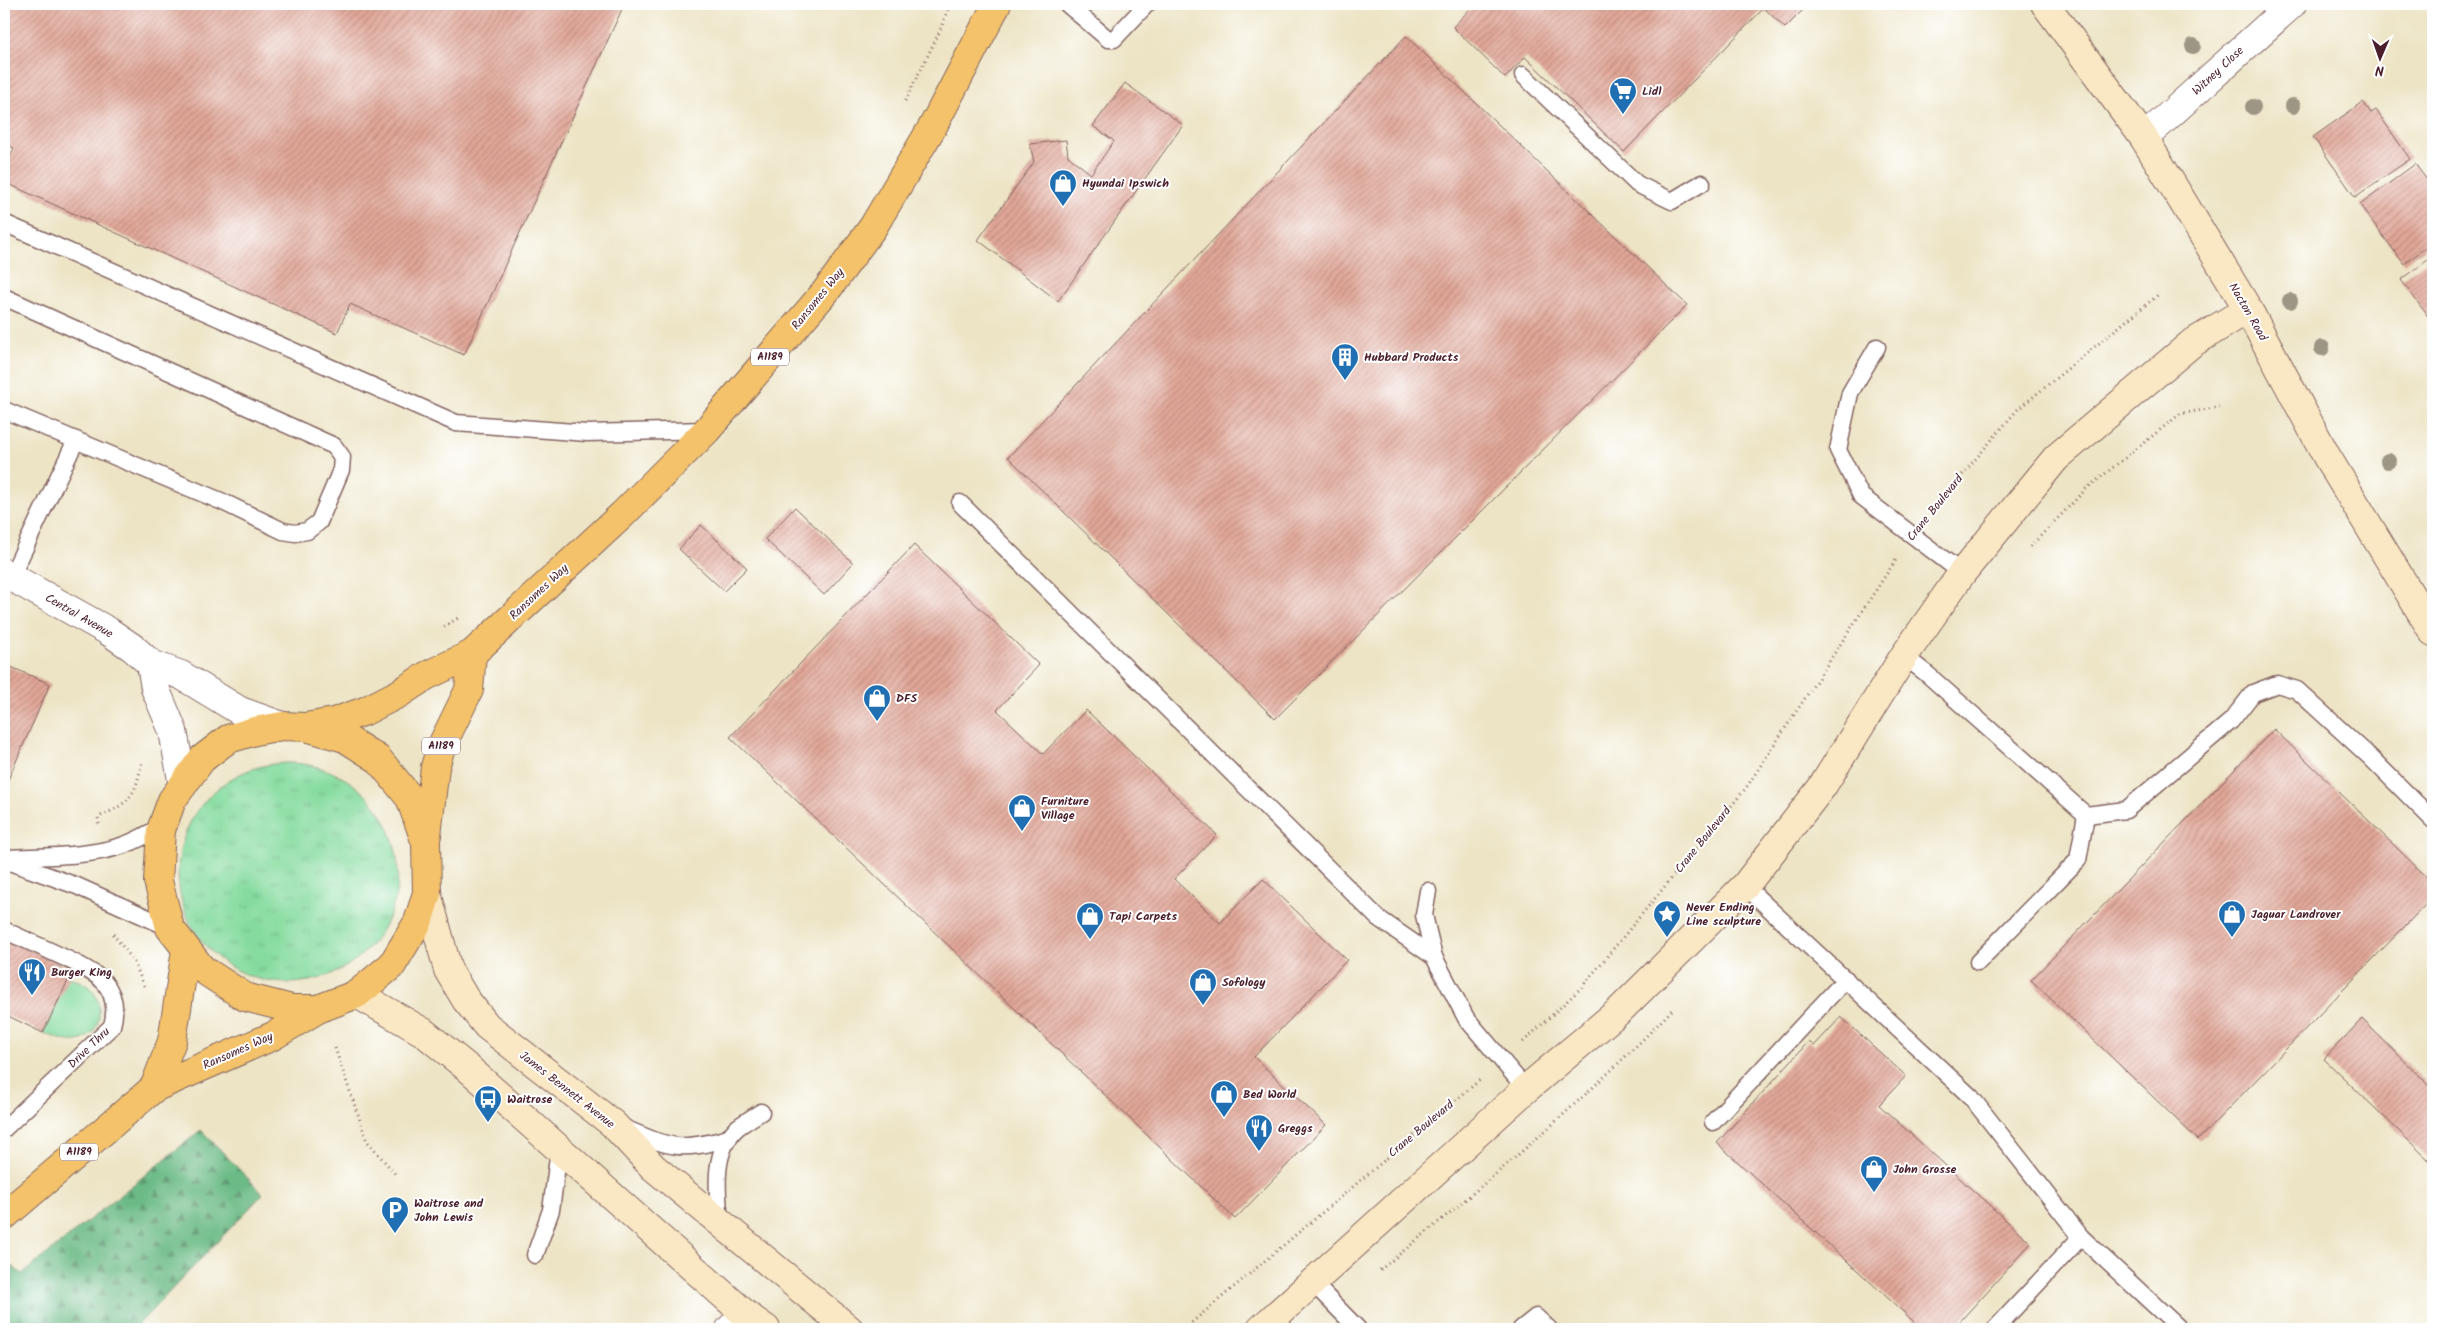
<svg xmlns="http://www.w3.org/2000/svg" width="2437" height="1333" viewBox="0 0 2437 1333" font-family="Kalam,sans-serif">
<defs>
<pattern id="grass-tufts" width="24" height="20" patternUnits="userSpaceOnUse" patternTransform="scale(1.25)"><rect width="24" height="20" fill="#85db9f"/><path d="M3 7l-1-3M5 7V3M7 7l1-3M15 17l-1-3M17 17v-4M19 17l1-3" fill="none" stroke="#74bc89"/></pattern>
<pattern id="forest-firs" width="22" height="20" patternUnits="userSpaceOnUse" patternTransform="scale(1.25)"><rect width="22" height="20" fill="#6cbb86"/><path d="M5 1l3.5 6h-7zM16 11l3.5 6h-7z" fill="#5b976e"/></pattern>
<pattern id="building-hatch" width="6" height="6" patternUnits="userSpaceOnUse" patternTransform="scale(1.25)"><rect width="6" height="6" fill="#e1a798"/><path d="M-1 1l2-2M0 6l6-6M5 7l2-2" fill="none" stroke="#b8877c"/></pattern>
</defs>
<rect width="100%" height="100%" fill="#fff"/>
<filter id="ink" filterUnits="userSpaceOnUse"><feTurbulence type="fractalNoise" baseFrequency=".02" numOctaves="2"/><feDisplacementMap in="SourceGraphic" scale="10" xChannelSelector="R" yChannelSelector="G"/><feConvolveMatrix kernelMatrix="1 2 1 2 8 2 1 2 1" color-interpolation-filters="sRGB"/></filter>
<filter id="wash" filterUnits="userSpaceOnUse"><feTurbulence type="fractalNoise" baseFrequency=".0096" numOctaves="4" result="noise"/><feDisplacementMap in="SourceGraphic" scale="20" xChannelSelector="R" yChannelSelector="G"/><feGaussianBlur stdDeviation="1.12" result="paint"/><feColorMatrix in="noise" values="0 0 0 0 0 0 0 0 0 0 0 0 0 0 0 0 0 1.4 0 .05"/><feComposite in="paint" operator="in"/></filter>
<g filter="url(#wash)">
<rect width="100%" height="100%" fill="#ede4c5"/>
<circle fill="url(#grass-tufts)" stroke="#687d65" cx="288" cy="873" r="110"/>
<polygon fill="url(#forest-firs)" stroke="#5b6d58" points="201,1130 263,1194 134,1329 4,1329 4,1273 12,1266 22,1274"/>
<path fill="#85db9f" stroke="#687d65" d="M 69,977 C 76,980 85,983 90,988 C 106,1004 101,1038 77,1041 C 66,1043 53,1036 43,1033 Z"/>
<g id="blocks">
<g fill="url(#building-hatch)">
<polygon points="4,4 610,4 622,9 464,355 350,304 337,333 4,182 4,171 14,148 4,143"/>
<polygon points="1475,4 1809,4 1785,28 1764,8 1624,152 1525,57 1505,78 1453,27"/>
<polygon points="1406,36 1687,305 1275,719 1008,457"/>
<polygon points="1125,83 1183,125 1058,301 978,240 1034,162 1030,144 1066,140 1068,156 1091,174 1114,141 1093,126"/>
<polygon points="2363,102 2371,113 2376,110 2410,159 2355,197 2313,137"/>
<polygon points="2415,164 2433,188 2433,197 2431,198 2433,201 2433,242 2404,264 2360,205"/>
<polygon points="2433,256 2433,317 2430,319 2401,280"/>
<polygon points="795,507 853,563 824,595 765,539"/>
<polygon points="701,525 747,568 724,591 679,549"/>
<polygon points="914,545 1039,665 997,710 1043,754 1086,710 1217,835 1174,879 1200,904 1220,923 1263,879 1347,960 1254,1057 1326,1125 1235,1219 730,737"/>
<polygon points="4,664 50,684 4,789"/>
<polygon points="2274,729 2433,883 2433,897 2198,1140 2031,980"/>
<polygon points="4,937 73,970 43,1033 4,1014"/>
<polygon points="1841,1017 1906,1076 1879,1105 2031,1243 1953,1329 1922,1329 1717,1143 1809,1041 1814,1046"/>
<polygon points="2362,1019 2433,1089 2433,1164 2324,1059"/>
</g>
</g>
</g>
<g filter="url(#ink)">
<use href="#blocks" fill-opacity="0" stroke="#836461" stroke-width="1"/>
<g fill="none" stroke-linecap="round" stroke-linejoin="round">
<g stroke="#836461" stroke-width="19">
<g id="lane">
<polyline points="1067,4 1108,39 1114,39 1147,4"/>
<polyline points="1523,75 1637,184 1672,201 1702,183"/>
<polyline points="4,223 456,423 587,433 707,430"/>
<polyline points="4,297 334,446 342,457 341,470 319,522 307,531 295,533 283,531 223,502 4,410"/>
<polyline points="1877,347 1850,393 1838,450 1861,496 1962,573"/>
<polyline points="960,503 1378,918 1434,957"/>
<polyline points="11,577 76,440"/>
<polyline points="1904,656 1927,674 2086,815 2126,810 2231,721 2253,693 2277,684 2297,690 2370,757 2433,820"/>
<path d="M 8,858 C 45,856 87,857 121,846 C 137,841 150,833 163,825"/>
<polyline points="4,860 77,886 170,928"/>
<polyline points="1745,886 1971,1097 2081,1237 2180,1329"/>
<polyline points="1428,891 1424,915 1434,957 1466,1018 1526,1089"/>
<path d="M 4,930 C 26,941 90,966 104,982 C 115,995 116,1011 112,1026 L 4,1129"/>
<polyline points="1978,962 2078,860 2086,815"/>
<polyline points="1713,1122 1846,979"/>
<path d="M 624,1128 C 671,1148 679,1152 729,1138"/>
<path d="M 720,1221 C 717,1191 712,1149 738,1127 C 745,1122 753,1117 761,1112"/>
<polyline points="535,1255 551,1210 559,1150"/>
<polyline points="1313,1283 1358,1329"/>
<polyline points="1521,1329 1536,1317 1549,1329"/>
<polyline points="1995,1329 2081,1237"/>
</g>
</g>
<g stroke="#836461" stroke-width="30">
<g id="street">
<polyline points="2144,138 2292,4"/>
<polyline points="4,573 108,631 133,648 151,664 181,675 240,711 282,726"/>
<polyline points="151,664 155,688 173,731 183,785"/>
<polyline points="730,1329 745,1314"/>
</g>
</g>
<g stroke="#836461" stroke-width="30">
<g id="secondary">
<polyline points="2045,4 2144,138 2248,309 2327,457 2433,632"/>
<polyline points="427,893 448,970 466,1000 487,1026 613,1124 653,1167 849,1329"/>
<polyline points="357,994 423,1032 469,1069 745,1314 766,1329"/>
<polyline points="1261,1329 1526,1089 1619,1011 1745,886 1822,787 1904,656 1962,573 2056,458 2191,344 2248,309"/>
</g>
</g>
<g stroke="#836461" stroke-width="30">
<g id="primary">
<polygon points="282,726 306,727 345,738 378,759 410,798 426,843 427,893 418,922 392,965 357,994 318,1009 292,1009 245,997 202,969 170,928 158,881 161,830 172,800 202,759 228,739 255,731"/>
<polyline points="306,727 334,722 365,711 400,693 426,676 472,654 622,515 707,430 826,291 873,227 933,126 997,4"/>
<polyline points="427,835 435,767 441,747 469,690 472,654"/>
<polyline points="154,1088 172,1041 186,950"/>
<polyline points="4,1216 154,1088 273,1036 318,1009"/>
</g>
</g>
<g stroke="#836461" stroke-width="3" stroke-dasharray="1 4" stroke-linecap="butt">
<polyline points="905,101 939,33 950,4"/>
<polyline points="1930,513 2017,410 2158,295"/>
<polyline points="2030,547 2086,489 2180,414 2219,407"/>
<polyline points="444,627 458,618"/>
<path d="M 99,824 L 98,817 C 131,803 136,795 142,760"/>
<polyline points="113,934 133,960 145,988"/>
<polyline points="1523,1042 1581,988 1746,788 1897,558"/>
<polyline points="335,1048 367,1141 397,1176"/>
<path d="M 1380,1270 C 1481,1188 1581,1104 1672,1010"/>
<polyline points="1184,1329 1481,1079"/>
</g>
<use href="#lane" stroke="#fff" stroke-width="16"/>
<use href="#street" stroke="#fff" stroke-width="28"/>
<use href="#secondary" stroke="#fae7c3" stroke-width="28"/>
<use href="#primary" stroke="#f3c26a" stroke-width="28"/>
</g>
<g fill="#9d9684">
<circle cx="2193" cy="46" r="8"/>
<circle cx="2293" cy="106" r="8"/>
<circle cx="2253" cy="107" r="8"/>
<circle cx="2290" cy="301" r="8"/>
<circle cx="2322" cy="348" r="8"/>
<circle cx="2388" cy="461" r="8"/>
</g>
</g>
<defs>
<g id="supermarket-pin" transform="scale(1.4375)"><path d="M0 17L-7.5 6A9.5 9.5 0 1 1 7.5 6Z" fill="#1f6fb2" stroke="#fff"/><path d="M-6-5.5h2.5l.6 2H6L4.5 2H-2.5L-4.4-4H-6ZM-1.5 3.2a1.3 1.3 0 1 0 .1 0ZM3 3.2a1.3 1.3 0 1 0 .1 0Z" fill="#fff"/></g>
<g id="shop-pin" transform="scale(1.4375)"><path d="M0 17L-7.5 6A9.5 9.5 0 1 1 7.5 6Z" fill="#1f6fb2" stroke="#fff"/><path d="M-5-2.5h2.3a2.7 3.5 0 0 1 5.4 0H5L5.5 6h-11ZM-1.5-2.5h3a1.5 2.3 0 0 0-3 0Z" fill="#fff"/></g>
<g id="building-pin" transform="scale(1.4375)"><path d="M0 17L-7.5 6A9.5 9.5 0 1 1 7.5 6Z" fill="#1f6fb2" stroke="#fff"/><path d="M-4-6H4V6H1V3H-1V6H-4ZM-2.5-4.3h1.7v1.8h-1.7ZM.8-4.3h1.7v1.8H.8ZM-2.5-1h1.7V.8h-1.7ZM.8-1h1.7V.8H.8Z" fill="#fff"/></g>
<g id="sight-pin" transform="scale(1.4375)"><path d="M0 17L-7.5 6A9.5 9.5 0 1 1 7.5 6Z" fill="#1f6fb2" stroke="#fff"/><path d="M0-6L1.8-2.2L6-1.7L2.9 1.2L3.7 5.4L0 3.3L-3.7 5.4L-2.9 1.2L-6-1.7L-1.8-2.2Z" fill="#fff"/></g>
<g id="restaurant-pin" transform="scale(1.4375)"><path d="M0 17L-7.5 6A9.5 9.5 0 1 1 7.5 6Z" fill="#1f6fb2" stroke="#fff"/><path d="M-5-6h1v4h1v-4h1v4h1v-4h1v5L-1.5 .5V6h-2V.5L-5-1ZM5-6V6H3V1.5H1.5Q1.5-4 5-6Z" fill="#fff"/></g>
<g id="bus-pin" transform="scale(1.4375)"><path d="M0 17L-7.5 6A9.5 9.5 0 1 1 7.5 6Z" fill="#1f6fb2" stroke="#fff"/><path d="M-5-6H5V4H4V6H2V4H-2V6H-4V4H-5ZM-3.5-4V0h7V-4ZM-3.5 1.2v1.5H-2V1.2ZM2 1.2v1.5H3.5V1.2Z" fill="#fff"/></g>
<g id="parking-pin" transform="scale(1.4375)"><path d="M0 17L-7.5 6A9.5 9.5 0 1 1 7.5 6Z" fill="#1f6fb2" stroke="#fff"/><path d="M-3.5-5.5H1a3.5 3.5 0 0 1 0 7H-1V5.5H-3.5ZM-1-3.4V-.6H.8a1.4 1.4 0 0 0 0-2.8Z" fill="#fff"/></g>
</defs>
<g fill-rule="evenodd">
<use href="#supermarket-pin" x="1623" y="91"/>
<use href="#shop-pin" x="1063" y="183"/>
<use href="#building-pin" x="1345" y="357"/>
<use href="#shop-pin" x="877" y="698"/>
<use href="#shop-pin" x="1022" y="808"/>
<use href="#sight-pin" x="1667" y="914"/>
<use href="#shop-pin" x="2232" y="914"/>
<use href="#shop-pin" x="1090" y="916"/>
<use href="#restaurant-pin" x="32" y="972"/>
<use href="#shop-pin" x="1203" y="982"/>
<use href="#shop-pin" x="1224" y="1094"/>
<use href="#bus-pin" x="488" y="1099"/>
<use href="#restaurant-pin" x="1259" y="1128"/>
<use href="#shop-pin" x="1874" y="1169"/>
<use href="#parking-pin" x="395" y="1210"/>
</g>
<g text-anchor="middle" dominant-baseline="central" stroke-width="4" stroke-linejoin="round" paint-order="stroke">
<g fill="#fff" stroke="#80626b" stroke-width="1">
<rect x="751" y="348.5" width="38" height="17" rx="4"/>
<rect x="422" y="737.5" width="38" height="17" rx="4"/>
<rect x="60" y="1143.5" width="38" height="17" rx="4"/>
</g>
<g font-size="11" font-weight="bold" fill="#4a1f2b">
<text x="770" y="357">A1189</text>
<text x="441" y="746">A1189</text>
<text x="79" y="1152">A1189</text>
</g>
<g font-size="12" fill="#4a1f2b" stroke="#fff">
<text transform="translate(2218 71) rotate(-43)">Witney Close</text>
<text transform="translate(818 299) rotate(-51)">Ransomes Way</text>
<text transform="translate(2248 312) rotate(60)">Nacton Road</text>
<text transform="translate(1935 508) rotate(-51)">Crane Boulevard</text>
<text transform="translate(539 592) rotate(-43)">Ransomes Way</text>
<text transform="translate(79 616) rotate(30)">Central Avenue</text>
<text transform="translate(1703 840) rotate(-51)">Crane Boulevard</text>
<text transform="translate(89 1048) rotate(-44)">Drive Thru</text>
<text transform="translate(238 1051) rotate(-24)">Ransomes Way</text>
<text transform="translate(567 1090) rotate(38)">James Bennett Avenue</text>
<text transform="translate(1421 1129) rotate(-40)">Crane Boulevard</text>
</g>
<g font-size="12" font-weight="bold" fill="#4a1f2b" stroke="#fff" text-anchor="start">
<text x="1642" y="91">Lidl</text>
<text x="1082" y="183">Hyundai Ipswich</text>
<text x="1364" y="357">Hubbard Products</text>
<text x="896" y="698">DFS</text>
<text x="1041" y="801">Furniture<tspan x="1041" dy="14">Village</tspan></text>
<text x="1686" y="907">Never Ending<tspan x="1686" dy="14">Line sculpture</tspan></text>
<text x="2251" y="914">Jaguar Landrover</text>
<text x="1109" y="916">Tapi Carpets</text>
<text x="51" y="972">Burger King</text>
<text x="1222" y="982">Sofology</text>
<text x="1243" y="1094">Bed World</text>
<text x="507" y="1099">Waitrose</text>
<text x="1278" y="1128">Greggs</text>
<text x="1893" y="1169">John Grosse</text>
<text x="414" y="1203">Waitrose and<tspan x="414" dy="14">John Lewis</tspan></text>
</g>
</g>
<rect width="2437" height="1333" fill="none" stroke="#fff" stroke-width="20"/>
<g transform="translate(2380 58) rotate(182)" stroke="#ffffff" stroke-width="4" paint-order="stroke">
<path d="M0-4L9 19L0 12L-9 19Z" fill="#4a1f2b"/>
<text y="-8" font-size="14" font-weight="bold" text-anchor="middle" fill="#4a1f2b">N</text>
</g>
</svg>
